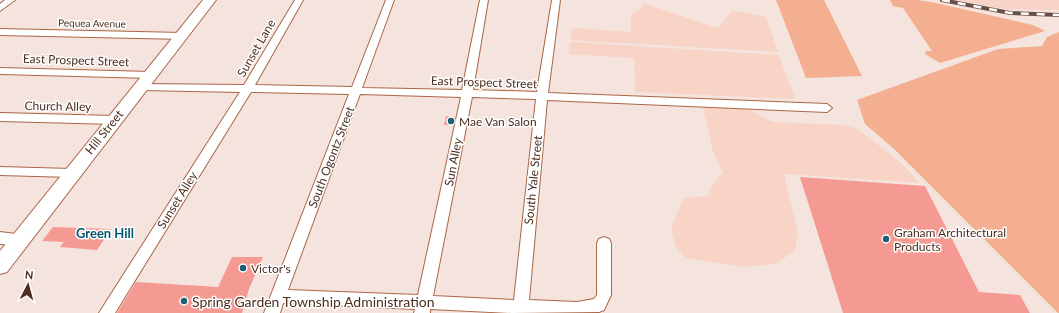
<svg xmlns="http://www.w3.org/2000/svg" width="1059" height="313" viewBox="0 0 1059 313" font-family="Lato,sans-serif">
<rect width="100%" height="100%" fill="#f4e4dd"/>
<g fill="#f7d4c5">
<polygon points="957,0 1059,0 1059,10 1004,9"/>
<polygon points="643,3 718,28 733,10 766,17 778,52 570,40 572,28 631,32 631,15 641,8"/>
<polygon points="571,42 779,55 795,99 635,92 634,58 568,54"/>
<polygon points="702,104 743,106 772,122 843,125 858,129 901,163 920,183 784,174 798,234 795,250 776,264 742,267 686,258 676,247 671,228 683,198 708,196 712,186 723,172 713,151"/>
</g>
<g fill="#f4af90">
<polygon points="776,0 824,0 862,76 806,78"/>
<polygon points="890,0 918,0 931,2 1033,25 1045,31 940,63 925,54 926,51 932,51 903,8 893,6"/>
<polygon points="1059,32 1059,313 1058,313 893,148 865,124 857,100 998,49 1042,46 1047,37"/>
</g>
<g fill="#f49a93">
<polygon points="446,116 455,117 453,125 444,125"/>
<polygon points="800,177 925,186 979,292 1020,295 1030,313 843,313"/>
<polygon points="53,227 111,229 97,250 60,247 64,242 42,241"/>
<polygon points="232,257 263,257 249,289 242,313 117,313 136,282 218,287"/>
</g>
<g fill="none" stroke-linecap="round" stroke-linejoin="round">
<g stroke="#ab6646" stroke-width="2">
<g id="street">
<polygon points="5,0 15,0 0,11 0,4"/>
<path d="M 295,0 L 303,0 L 255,85 L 352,87 L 386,0 L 394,0 L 362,88 L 462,90 L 480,0 L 488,0 L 473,90 L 537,92 L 552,0 L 560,0 L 548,93 L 827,104 L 832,108 L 827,112 L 547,100 L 529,300 L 577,302 L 594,299 L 597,295 L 597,243 L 599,239 L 604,237 L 609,239 L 611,243 L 611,295 L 604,310 L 599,312 L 512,313 L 430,309 L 430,313 L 414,313 L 415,309 L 283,303 L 280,313 L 264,313 L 349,94 L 251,92 L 115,313 L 99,313 L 240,92 L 141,90 L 136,87 L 141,84 L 244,85 ZM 360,94 L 461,97 L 418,295 L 288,290 ZM 472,97 L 536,99 L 514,300 L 433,296 Z"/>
<polygon points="0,29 183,33 188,36 183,39 0,35"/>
<polygon points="0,68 151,72 156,75 151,78 0,74"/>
<polygon points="0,113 115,116 121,120 115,124 0,121"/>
<polygon points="0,167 72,169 76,170 78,173 76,176 72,177 0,175"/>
<polygon points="0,232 24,235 26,239 24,243 19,245 0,244"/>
</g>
</g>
<g stroke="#ab6646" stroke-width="2">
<polygon id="secondary" points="203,0 216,0 7,272 0,274 0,251"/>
</g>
<use href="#street" fill="#fff" fill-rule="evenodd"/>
<use href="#secondary" fill="#fff" fill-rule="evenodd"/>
<g stroke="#6b4f43" stroke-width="4">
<polyline id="rail" points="942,0 1010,13 1059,15"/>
</g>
<use href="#rail" stroke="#fff" stroke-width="2.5" stroke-dasharray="8" stroke-linecap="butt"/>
</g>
<g fill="#1f5e74" stroke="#fff" stroke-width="1.5">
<circle cx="451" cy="121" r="4"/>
<circle cx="886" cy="239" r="4"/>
<circle cx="243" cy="268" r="4"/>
<circle cx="184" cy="301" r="4"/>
</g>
<g text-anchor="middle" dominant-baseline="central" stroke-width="3" stroke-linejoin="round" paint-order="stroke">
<g font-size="10" fill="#4c2d20" stroke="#fff">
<text transform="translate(92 23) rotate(1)">Pequea Avenue</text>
</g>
<g font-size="12" fill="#4c2d20" stroke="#fff">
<text transform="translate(256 48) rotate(-60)">Sunset Lane</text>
<text transform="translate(76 60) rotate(2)">East Prospect Street</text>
<text transform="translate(484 82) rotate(2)">East Prospect Street</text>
<text transform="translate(58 106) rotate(1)">Church Alley</text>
<text transform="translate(104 132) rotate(-51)">Hill Street</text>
<text transform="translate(331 157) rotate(-69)">South Ogontz Street</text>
<text transform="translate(453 162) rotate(-79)">Sun Alley</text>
<text transform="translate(533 180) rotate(-84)">South Yale Street</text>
<text transform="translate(177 200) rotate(-58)">Sunset Alley</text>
</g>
<g font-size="12" fill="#4c2d20" stroke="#fff" text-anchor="start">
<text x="459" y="121">Mae Van Salon</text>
<text x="894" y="232">Graham Architectural<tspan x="894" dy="14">Products</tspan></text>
<text x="251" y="268">Victor's</text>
</g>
<g font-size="13" font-weight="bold" fill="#00576f" stroke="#fff">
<text x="105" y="233">Green Hill</text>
</g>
<g font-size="14" fill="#4c2d20" stroke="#fff" text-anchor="start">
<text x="192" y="301">Spring Garden Township Administration</text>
</g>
</g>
<g transform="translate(28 285) rotate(6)" stroke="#ffffff" stroke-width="3" paint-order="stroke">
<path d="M0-3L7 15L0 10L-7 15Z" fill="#4c2d20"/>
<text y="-6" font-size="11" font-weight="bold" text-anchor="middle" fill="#4c2d20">N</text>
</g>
</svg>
